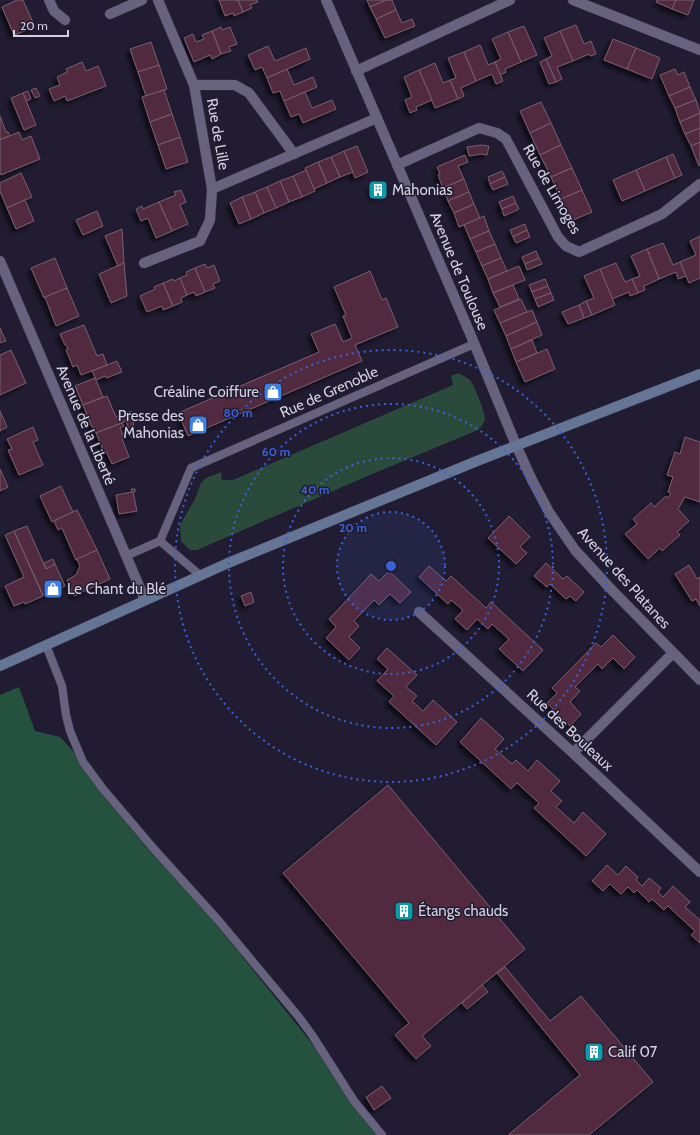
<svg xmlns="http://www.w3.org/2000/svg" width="700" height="1135" viewBox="0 0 700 1135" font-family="Cabin,sans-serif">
<defs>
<filter id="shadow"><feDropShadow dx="-3.5" dy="3.5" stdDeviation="2" flood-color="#0009"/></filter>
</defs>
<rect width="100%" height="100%" fill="#211c32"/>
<path fill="#2a4a3b" d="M 458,373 C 462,375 467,377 470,380 C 474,384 485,412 485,419 C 484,423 481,427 478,430 L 370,475 L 197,550 L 190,550 L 181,541 L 180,525 L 195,499 L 201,483 L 206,478 L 221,472 L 222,480 L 233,480 L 453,385 L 451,376 Z"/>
<polygon fill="#24523e" points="19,687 35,731 60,737 110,791 385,1135 0,1135 0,695"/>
<g fill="#512c41" stroke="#795e6c" filter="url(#shadow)">
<polygon points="17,0 23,0 35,27 14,35 2,7"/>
<polygon points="219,0 238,0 243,12 234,16 233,13 225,16"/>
<polygon points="238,0 257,0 258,2 250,5 252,8 243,12"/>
<polygon points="367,0 386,0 370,7"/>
<polygon points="386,0 392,0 396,10 376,19 370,7"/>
<polygon points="657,0 676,0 672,9 656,2"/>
<polygon points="676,0 694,0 688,15 672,9"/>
<polygon points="396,10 402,23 412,19 415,26 385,38 376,19"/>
<polygon points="576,25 584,44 591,41 596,54 590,56 589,54 573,61 560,31"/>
<polygon points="524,26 537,55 521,62 508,32"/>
<polygon points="221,27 222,30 230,27 237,44 229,47 231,51 221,54 212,31"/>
<polygon points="212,31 221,54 212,59 210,55 194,62 184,38 193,34 196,42 204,39 202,35"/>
<polygon points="560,31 573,61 557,67 562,79 556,82 546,59 552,56 544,38"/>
<polygon points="508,32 521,62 505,69 506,72 500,75 495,62 501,59 492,39"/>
<polygon points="613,39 636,48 627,69 604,60"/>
<polygon points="151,42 159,65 138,72 130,49"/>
<polygon points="480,45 488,65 495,62 503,81 496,84 492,74 476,81 464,52"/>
<polygon points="268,46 275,61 306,48 310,59 267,78 262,67 255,70 248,55"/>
<polygon points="636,48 660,58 652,79 627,69"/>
<polygon points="464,52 476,81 461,88 464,96 458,99 450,80 456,78 448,58"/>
<polygon points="546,59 556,82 549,84 540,62"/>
<polygon points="82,62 86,71 98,66 106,86 67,101 65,96 54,101 49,89 60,85 57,77 67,72 66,69"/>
<polygon points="435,63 443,83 450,80 458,99 435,108 419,70"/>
<polygon points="159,65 167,89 146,96 138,72"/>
<polygon points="287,69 294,85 313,77 317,87 284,101 280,91 273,93 267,78"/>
<polygon points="675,69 678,75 684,72 690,87 669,96 660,75"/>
<polygon points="419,70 432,100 416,107 417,110 410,113 405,100 412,97 404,77"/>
<polygon points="690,87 696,100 675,108 669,96"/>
<polygon points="36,88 40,96 35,98 31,90"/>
<polygon points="164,90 172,114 150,122 142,97"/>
<polygon points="28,91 31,99 26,101 23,93"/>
<polygon points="305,92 312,108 332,100 336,109 303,123 299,114 291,117 284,101"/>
<polygon points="23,93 36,125 24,130 11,98"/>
<polygon points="696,100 700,113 680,122 675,108"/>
<polygon points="541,102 551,123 530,133 520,111"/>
<polygon points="700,113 700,128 685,134 680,122"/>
<polygon points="172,114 180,137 158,145 150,122"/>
<polygon points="0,116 6,132 8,132 10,136 2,139 0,139"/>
<polygon points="551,123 561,145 540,155 530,133"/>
<polygon points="700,128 700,142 691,146 685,134"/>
<polygon points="19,132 22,140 31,136 40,159 1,175 0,172 0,140"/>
<polygon points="180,137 188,162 166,169 158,145"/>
<polygon points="700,142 700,165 699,166 691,146"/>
<polygon points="481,145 489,146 487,155 482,154 469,156 467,147"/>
<polygon points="561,145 572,168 551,177 540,155"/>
<polygon points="357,146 368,172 355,178 344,151"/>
<polygon points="344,151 353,172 340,177 331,157"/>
<polygon points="673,154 682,175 675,178 666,157"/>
<polygon points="465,155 468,162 458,166 464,179 443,188 438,175 440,174 437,167"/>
<polygon points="331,157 340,177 327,183 318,162"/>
<polygon points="666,157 675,178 645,191 636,170"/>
<polygon points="318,162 327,183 314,189 305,168"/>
<polygon points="572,168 582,190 561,199 551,177"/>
<polygon points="306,170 315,191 302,197 293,176"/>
<polygon points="636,170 645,191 622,201 613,180"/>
<polygon points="502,171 505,177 490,184 488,177"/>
<polygon points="21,173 32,197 7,208 0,191 0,183"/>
<polygon points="293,176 302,197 289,202 280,181"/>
<polygon points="505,177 508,184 493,190 490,184"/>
<polygon points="464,179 469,192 448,201 443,188"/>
<polygon points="280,181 289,202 276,208 267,187"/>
<polygon points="381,182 386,193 375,198 370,187"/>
<polygon points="267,187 276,208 264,213 255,192"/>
<polygon points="181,190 186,202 180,205 188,224 172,231 159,202 176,195 174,192"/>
<polygon points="582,190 592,212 571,221 561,199"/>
<polygon points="255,192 264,213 251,219 242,197"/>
<polygon points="469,192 474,204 454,213 448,201"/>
<polygon points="513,196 516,203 502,209 499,202"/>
<polygon points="242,197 251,219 239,224 230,203"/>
<polygon points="25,200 34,221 16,229 7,208"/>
<polygon points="159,202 172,231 156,238 148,218 141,221 136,209 142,206 143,209"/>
<polygon points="516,203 519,209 504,216 502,209"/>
<polygon points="474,204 480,218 459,227 454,213"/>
<polygon points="97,211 103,226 83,235 76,220"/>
<polygon points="484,216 489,231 470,239 464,225"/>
<polygon points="525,224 527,230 513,237 510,230"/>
<polygon points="122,229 124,263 118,266 105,236"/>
<polygon points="527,230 530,237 516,243 513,237"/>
<polygon points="489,231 495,244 476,252 470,239"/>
<polygon points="700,236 700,278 689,283 680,262 696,255 690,241"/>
<polygon points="663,243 673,265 680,262 686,276 678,279 676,272 659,279 647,249"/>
<polygon points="495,244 501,258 482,266 476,252"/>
<polygon points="647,249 659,279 644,286 645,290 638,293 632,279 640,276 631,256"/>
<polygon points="536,251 539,258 525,264 522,257"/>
<polygon points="55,258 67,288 44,298 31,268"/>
<polygon points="501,258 507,271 488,279 482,266"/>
<polygon points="539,258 542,264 527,270 525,264"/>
<polygon points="124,263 127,296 111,303 99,274"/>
<polygon points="616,263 625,282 632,279 638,293 630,296 629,292 612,299 600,269"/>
<polygon points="205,264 207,268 214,265 220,281 213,284 215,288 205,292 195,268"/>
<polygon points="519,266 525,280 493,293 488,279"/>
<polygon points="195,268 205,292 196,296 194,292 187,295 180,278 187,275 186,272"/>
<polygon points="600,269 615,305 592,315 586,301 594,298 584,276"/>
<polygon points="370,271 382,300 386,298 398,327 355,345 362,361 188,436 178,413 319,352 311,334 335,324 343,342 352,338 343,316 346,315 334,287"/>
<polygon points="180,278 187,295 181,298 182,302 173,306 163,283 173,279 174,281"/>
<polygon points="545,279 548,286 532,292 529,285"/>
<polygon points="163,283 173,306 163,310 162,306 147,312 140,296 155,289 154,287"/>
<polygon points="513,285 519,299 500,307 493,293"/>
<polygon points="548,286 551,293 535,299 532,292"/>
<polygon points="67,288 79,316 56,326 45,297"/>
<polygon points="551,293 554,300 538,307 535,299"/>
<polygon points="521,299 527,312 500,323 494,310"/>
<polygon points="586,301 592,315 584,318 579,305"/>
<polygon points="579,305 584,318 568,324 562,312"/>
<polygon points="532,310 537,322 506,336 500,323"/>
<polygon points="537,322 542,335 511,349 506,336"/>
<polygon points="84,325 97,356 103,354 107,365 81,375 77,365 73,367 66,350 68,349 66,345 65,345 60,334"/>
<polygon points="0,328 6,341 0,343"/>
<polygon points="532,340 537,353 516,362 511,349"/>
<polygon points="547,349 555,369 525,382 516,362"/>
<polygon points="11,350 26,383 0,395 0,355"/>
<polygon points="117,361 122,372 106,378 105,376 96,380 92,371"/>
<polygon points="95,378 103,397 83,405 75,386"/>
<polygon points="107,396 116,417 131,411 134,418 96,433 94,427 92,427 83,405"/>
<polygon points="0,411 7,427 0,431"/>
<polygon points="133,418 134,435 131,437 126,421"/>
<polygon points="122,423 124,426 120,428 124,438 122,439 129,457 112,464 106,451 104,452 96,433"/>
<polygon points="33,427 38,440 33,442 43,465 19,475 8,450 12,449 7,439"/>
<polygon points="685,437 700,442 700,502 685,497 678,509 689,521 677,532 680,535 662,551 660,548 648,559 625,534 637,524 633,519 651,503 654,507 666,496 668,498 671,493 668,492 673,477 667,475 675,452 680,454"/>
<polygon points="0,469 8,487 0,491"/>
<polygon points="61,486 73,512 52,522 40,496"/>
<polygon points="131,489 135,489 135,492 133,492 137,511 119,514 116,495 132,492"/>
<polygon points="77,510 97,550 76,560 62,528 58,530 54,521"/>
<polygon points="509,516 530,537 520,547 527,553 516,564 488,538"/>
<polygon points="27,526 46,569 55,564 65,586 43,595 14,531"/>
<polygon points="14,531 43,596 25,604 24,602 14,606 5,586 24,577 5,535"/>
<polygon points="97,550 110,579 74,596 67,580 76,575 80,566 77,559"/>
<polygon points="53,559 55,564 46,569 44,563"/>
<polygon points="546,563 563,579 567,576 584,592 576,601 570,596 566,599 550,584 547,587 534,576"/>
<polygon points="689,565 697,579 700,577 700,606 696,599 692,601 675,574"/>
<polygon points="429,566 446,581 451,576 486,608 491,602 543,650 523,671 499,649 509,639 492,624 488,629 477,619 467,630 455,619 463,610 451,600 448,604 419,577"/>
<polygon points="389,571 411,592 400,603 390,594 379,605 374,600 354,621 359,626 349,637 360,648 349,660 326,638 336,627 329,619 371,574 379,581"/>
<polygon points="251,592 254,602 245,606 241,596"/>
<polygon points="613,635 635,657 624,669 613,658 602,669 598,664 575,687 580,691 570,702 581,714 570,726 547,703 557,693 552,688 596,643 601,647"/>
<polygon points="387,648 417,675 406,687 417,696 412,701 423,711 433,700 457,722 436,745 389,702 394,696 377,681 388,669 377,659"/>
<polygon points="481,718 504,739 495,749 512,764 516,760 528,771 537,760 560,781 551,791 562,801 556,807 574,823 583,812 606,834 586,856 534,808 539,803 517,783 511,789 460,742"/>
<polygon points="388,785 525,949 422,1036 431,1046 416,1059 395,1035 409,1023 283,873"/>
<polygon points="607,865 618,875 626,866 638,877 636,880 642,886 649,878 661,888 658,892 663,897 673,886 690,902 685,907 700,920 700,943 691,935 695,931 668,906 664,910 652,899 649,902 637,890 634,893 628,887 621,894 610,884 603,891 592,881"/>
<polygon points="505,967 550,1021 581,996 653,1082 589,1135 508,1135 580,1075 497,973"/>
<polygon points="482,985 488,992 467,1009 462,1003"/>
<polygon points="382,1086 391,1098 374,1110 366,1097"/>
</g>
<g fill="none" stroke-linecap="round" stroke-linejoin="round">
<g stroke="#3b3749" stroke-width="9">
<g id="service">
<polyline points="160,541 201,576"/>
<polyline points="126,556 160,541 191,468 474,344"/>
<polyline points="46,645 62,686 66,715 70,731 83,762 103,789 154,849 218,920 298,1016 312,1035 354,1101 382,1135"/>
</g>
</g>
<g stroke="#3b3749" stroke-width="11">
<g id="minor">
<polyline points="49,0 54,11 65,20"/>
<polyline points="573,0 700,50"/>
<polyline points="110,14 142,0"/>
<polyline points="356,71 510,0"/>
<polyline points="194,85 235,85 249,93 294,154"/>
<polyline points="397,165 479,128 497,133 506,139 558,237 566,246 579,252 662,214 700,184"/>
<polyline points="212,189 377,118"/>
<polyline points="0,261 145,600"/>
<polyline points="144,263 200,241 210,220 212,189 194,85 158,0"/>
<polyline points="516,445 532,480 549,512 575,550 609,587 700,680"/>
<polyline points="419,612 573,753 700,872"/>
<polyline points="573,753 673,653"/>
</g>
</g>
<g stroke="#3b3749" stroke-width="11">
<polyline id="tertiary" points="326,0 469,331 516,445"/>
</g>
<g stroke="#3b3749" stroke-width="11">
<polyline id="secondary" points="0,666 228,563 477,461 700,374"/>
</g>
<use href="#service" stroke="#67627d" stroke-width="8"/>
<use href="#minor" stroke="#67627d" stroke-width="10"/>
<use href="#tertiary" stroke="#67627d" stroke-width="10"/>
<use href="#secondary" stroke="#657595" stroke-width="10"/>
</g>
<circle cx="391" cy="566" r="54" fill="#3862d9" fill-opacity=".12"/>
<g fill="none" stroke="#3862d9" stroke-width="2" stroke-dasharray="2 4">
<circle cx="391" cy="566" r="54"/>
<circle cx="391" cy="566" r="108"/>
<circle cx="391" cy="566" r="162"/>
<circle cx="391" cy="566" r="216"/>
</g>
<defs>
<g id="building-square" transform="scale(1)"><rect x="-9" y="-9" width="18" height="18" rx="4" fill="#0f9aa8" stroke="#211c32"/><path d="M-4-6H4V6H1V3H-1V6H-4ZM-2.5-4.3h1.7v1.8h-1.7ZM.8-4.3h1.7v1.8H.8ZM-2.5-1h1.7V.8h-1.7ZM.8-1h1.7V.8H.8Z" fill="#fff"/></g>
<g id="shop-square" transform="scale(1)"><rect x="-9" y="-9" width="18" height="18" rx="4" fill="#3f7fe0" stroke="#211c32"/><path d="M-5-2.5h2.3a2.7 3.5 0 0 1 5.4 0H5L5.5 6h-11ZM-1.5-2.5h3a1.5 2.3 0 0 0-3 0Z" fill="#fff"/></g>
</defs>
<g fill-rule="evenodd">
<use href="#building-square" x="378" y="190"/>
<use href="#shop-square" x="273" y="392"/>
<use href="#shop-square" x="198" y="425"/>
<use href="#shop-square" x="53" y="589"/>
<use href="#building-square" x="404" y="911"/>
<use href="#building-square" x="594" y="1052"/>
</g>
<g text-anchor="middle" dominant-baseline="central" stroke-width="3" stroke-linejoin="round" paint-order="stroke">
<g font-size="15" fill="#d3d1e0" stroke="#211c32">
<text transform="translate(218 134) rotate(80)">Rue de Lille</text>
<text transform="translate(552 189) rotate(60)">Rue de Limoges</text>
<text transform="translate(459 271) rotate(67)">Avenue de Toulouse</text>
<text transform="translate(329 392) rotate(-24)">Rue de Grenoble</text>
<text transform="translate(86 425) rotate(67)">Avenue de la Liberté</text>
<text transform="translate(624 578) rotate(48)">Avenue des Platanes</text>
<text transform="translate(570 730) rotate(43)">Rue des Bouleaux</text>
</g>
<g font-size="15" fill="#d3d1e0" stroke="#211c32" text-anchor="start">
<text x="392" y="190">Mahonias</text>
<text x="259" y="392" text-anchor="end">Créaline Coiffure</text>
<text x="184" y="416" text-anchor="end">Presse des<tspan x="184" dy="17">Mahonias</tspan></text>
<text x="67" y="589">Le Chant du Blé</text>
<text x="418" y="911">Étangs chauds</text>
<text x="608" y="1052">Calif 07</text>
</g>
</g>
<circle cx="391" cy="566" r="6" fill="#3862d9" stroke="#211c32" stroke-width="2"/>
<g font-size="12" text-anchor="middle" font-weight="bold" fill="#3862d9" stroke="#211c32" stroke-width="3" stroke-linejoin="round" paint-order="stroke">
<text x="238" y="417">80 m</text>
<text x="276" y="456">60 m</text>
<text x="315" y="494">40 m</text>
<text x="353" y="532">20 m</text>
</g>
<path d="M14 30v6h54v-6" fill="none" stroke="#d3d1e0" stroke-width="2"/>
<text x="20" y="30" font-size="12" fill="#d3d1e0" stroke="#211c32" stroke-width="3" paint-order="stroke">20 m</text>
</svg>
